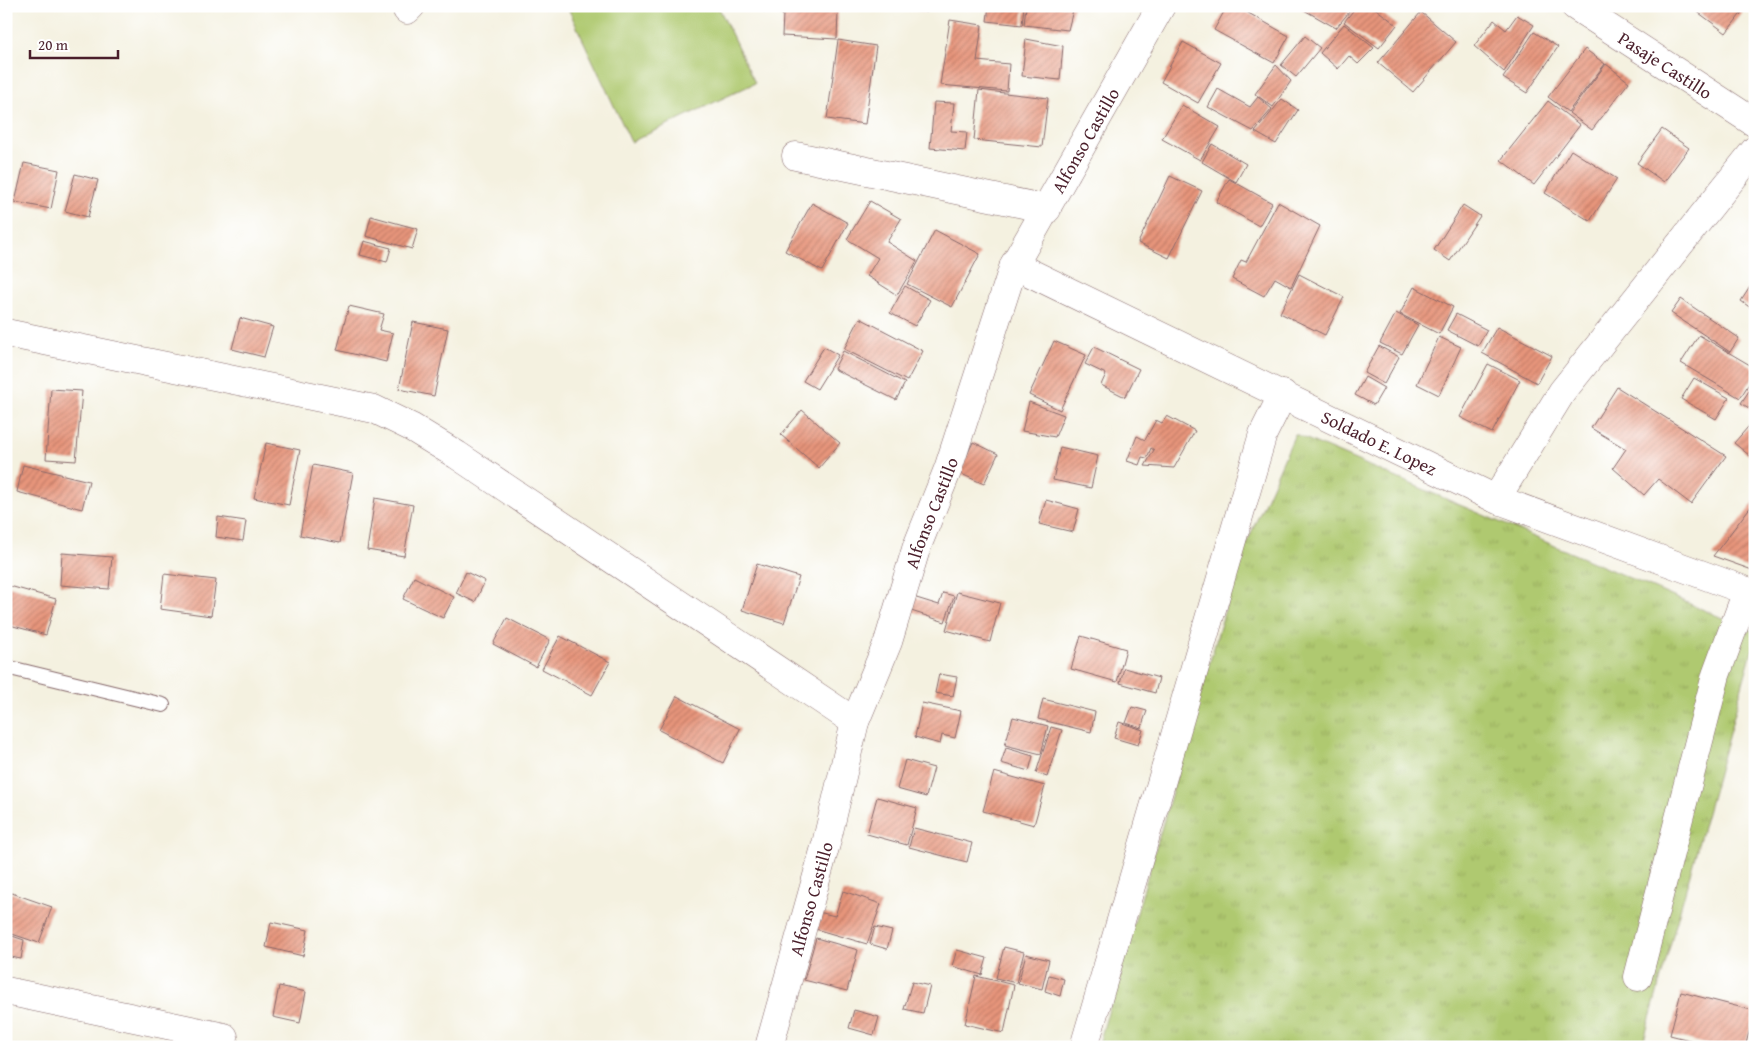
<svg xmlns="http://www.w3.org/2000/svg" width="1761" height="1053" viewBox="0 0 1761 1053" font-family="'Gentium Book Plus',serif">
<defs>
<pattern id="park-tufts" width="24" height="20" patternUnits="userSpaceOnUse" patternTransform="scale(1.25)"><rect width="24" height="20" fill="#afc96f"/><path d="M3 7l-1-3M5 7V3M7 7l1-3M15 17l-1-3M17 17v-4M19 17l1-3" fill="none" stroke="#98ac60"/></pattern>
<pattern id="building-hatch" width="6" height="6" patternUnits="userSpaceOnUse" patternTransform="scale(1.25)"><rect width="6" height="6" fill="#e7957b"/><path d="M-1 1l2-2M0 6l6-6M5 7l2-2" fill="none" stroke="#bd7965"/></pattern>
</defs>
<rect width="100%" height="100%" fill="#fff"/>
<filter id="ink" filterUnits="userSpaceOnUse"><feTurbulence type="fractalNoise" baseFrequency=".02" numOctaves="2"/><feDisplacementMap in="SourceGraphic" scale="10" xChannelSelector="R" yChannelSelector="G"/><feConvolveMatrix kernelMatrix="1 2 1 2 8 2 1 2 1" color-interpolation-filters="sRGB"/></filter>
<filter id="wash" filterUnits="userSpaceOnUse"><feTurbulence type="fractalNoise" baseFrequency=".0096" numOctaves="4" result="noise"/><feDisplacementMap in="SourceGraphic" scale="20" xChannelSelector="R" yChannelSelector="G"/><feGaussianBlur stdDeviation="1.12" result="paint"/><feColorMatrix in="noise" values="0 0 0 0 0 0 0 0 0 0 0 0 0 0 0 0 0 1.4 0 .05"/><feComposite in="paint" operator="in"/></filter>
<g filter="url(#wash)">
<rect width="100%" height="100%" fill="#f4f1e0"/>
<polygon fill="url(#park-tufts)" stroke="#7c744d" points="1295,434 1755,632 1755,640 1642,1047 1098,1047 1240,558"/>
<polygon fill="#afc96f" stroke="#7c744d" points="567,6 718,6 755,83 631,142"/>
<g id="blocks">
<g fill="url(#building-hatch)">
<polygon points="760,6 809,6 808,10 838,11 837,39 782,36 783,14 759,11"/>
<polygon points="902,6 928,6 927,12 902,8"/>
<polygon points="989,6 1024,6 1022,25 987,21"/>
<polygon points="1026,6 1074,6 1068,30 1024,25"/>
<polygon points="1227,6 1236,6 1289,36 1274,63 1214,30"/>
<polygon points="1297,6 1354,6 1336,28"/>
<polygon points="1357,6 1372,6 1397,25 1379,48 1344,22"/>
<polygon points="1698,6 1747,6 1726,33 1695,10"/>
<polygon points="1421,12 1456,42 1413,92 1378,63"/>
<polygon points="1517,15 1534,25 1504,72 1474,46 1494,20 1506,30"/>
<polygon points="950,20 982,25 977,61 1009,64 1007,91 940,85"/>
<polygon points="1344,24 1374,48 1358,64 1349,56 1338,69 1320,53"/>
<polygon points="1534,32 1558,47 1527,93 1503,78"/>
<polygon points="1305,36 1320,48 1296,77 1281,65"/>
<polygon points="1026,39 1063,46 1060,80 1022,76"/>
<polygon points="838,40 876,46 865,124 827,119"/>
<polygon points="1183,42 1221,63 1198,103 1161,82"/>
<polygon points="1585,49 1605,64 1568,112 1548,97"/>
<polygon points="1606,64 1629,82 1592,130 1569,113"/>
<polygon points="1276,65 1291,81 1273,107 1255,94"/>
<polygon points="1218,89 1250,107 1258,97 1272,109 1253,131 1208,107"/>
<polygon points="979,90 1048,98 1042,147 974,140"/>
<polygon points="1282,99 1298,110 1276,144 1255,132"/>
<polygon points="1548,101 1580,125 1534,185 1501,160"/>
<polygon points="934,102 954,103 951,131 967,132 965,151 930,148"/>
<polygon points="1182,105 1220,127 1200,160 1162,139"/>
<polygon points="1662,129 1689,148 1664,182 1637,163"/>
<polygon points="1212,144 1246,164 1236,182 1202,162"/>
<polygon points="1571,150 1617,179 1590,221 1545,193"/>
<polygon points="24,163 59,170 51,209 15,202"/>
<polygon points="75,174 98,180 88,217 65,211"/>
<polygon points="1170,176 1202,191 1169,258 1138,243"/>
<polygon points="1229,179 1272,203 1259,226 1216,202"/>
<polygon points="870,201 901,219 887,242 917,261 897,295 867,276 878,258 847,239"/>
<polygon points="1278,202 1320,226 1291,287 1275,278 1264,296 1232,279 1241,260 1246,262"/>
<polygon points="812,203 848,223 822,271 785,251"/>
<polygon points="1463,205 1480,216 1450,261 1434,250"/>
<polygon points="371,216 418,229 412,249 366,236"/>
<polygon points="935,230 980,254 952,307 907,284"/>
<polygon points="364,241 391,248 387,262 360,255"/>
<polygon points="1299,274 1344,297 1325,335 1280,313"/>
<polygon points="905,286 930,300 915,326 890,313"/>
<polygon points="1414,287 1453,307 1439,334 1400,314"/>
<polygon points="1750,287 1755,291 1755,311 1741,301"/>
<polygon points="1681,299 1739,338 1730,352 1671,313"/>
<polygon points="349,306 384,314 379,330 393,333 386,362 337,350"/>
<polygon points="1396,313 1418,325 1402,354 1380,343"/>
<polygon points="1456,314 1487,330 1478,346 1447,330"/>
<polygon points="240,318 273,327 264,357 232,349"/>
<polygon points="860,318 923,351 907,381 844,349"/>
<polygon points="413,322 448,329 434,396 399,389"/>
<polygon points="1497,327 1552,356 1537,383 1482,353"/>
<polygon points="1699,335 1755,368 1755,374 1740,398 1681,363"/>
<polygon points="1439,337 1461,347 1439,395 1417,384"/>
<polygon points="1054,341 1086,355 1060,410 1029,395"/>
<polygon points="1379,346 1399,357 1384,384 1364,373"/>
<polygon points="824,347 838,355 817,389 803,381"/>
<polygon points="1094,347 1139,369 1125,397 1101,385 1106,374 1085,364"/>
<polygon points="843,351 905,383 896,400 834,369"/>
<polygon points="1488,364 1520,380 1492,433 1460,417"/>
<polygon points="1365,377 1384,388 1374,405 1355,395"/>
<polygon points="1694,378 1729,398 1716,419 1681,399"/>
<polygon points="1755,382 1755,412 1741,403"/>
<polygon points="1617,387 1726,456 1691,504 1658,479 1644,495 1613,468 1626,449 1591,428"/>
<polygon points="51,389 82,391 76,461 46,459"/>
<polygon points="1029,402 1064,415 1055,437 1022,431"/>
<polygon points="802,410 840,443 819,468 781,435"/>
<polygon points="1167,416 1195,431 1174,468 1145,466 1154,450 1151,448 1147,458 1142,457 1139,465 1127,461 1137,436 1145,440 1156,420 1162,423"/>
<polygon points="1755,419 1755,460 1734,443"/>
<polygon points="973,442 998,454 984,484 959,473"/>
<polygon points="266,443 300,450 289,505 254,498"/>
<polygon points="1060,447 1098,456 1091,488 1053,480"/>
<polygon points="23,465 89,481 82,509 17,492"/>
<polygon points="313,465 353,473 340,543 300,535"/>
<polygon points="375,498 413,505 404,556 367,550"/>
<polygon points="1046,500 1079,509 1073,532 1039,524"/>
<polygon points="1755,501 1755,527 1753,530 1755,531 1755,571 1713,556"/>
<polygon points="218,517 246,521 243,541 216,537"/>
<polygon points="62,553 112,557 109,589 60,585"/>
<polygon points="757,564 799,577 784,623 742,610"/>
<polygon points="466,572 485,581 475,602 456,593"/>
<polygon points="164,574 216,580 211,616 160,609"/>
<polygon points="414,577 454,597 443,618 403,599"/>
<polygon points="6,585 56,599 46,635 6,624"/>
<polygon points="957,592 1000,603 990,642 946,630"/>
<polygon points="943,593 954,596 945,622 905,609 910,596 939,605"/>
<polygon points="507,618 550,640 536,667 493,644"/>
<polygon points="560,636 610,662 592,695 542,669"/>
<polygon points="1081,636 1126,649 1117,682 1071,669"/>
<polygon points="1124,668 1159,678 1155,693 1120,683"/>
<polygon points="939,674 957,677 953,696 935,693"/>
<polygon points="677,696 740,729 723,763 659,730"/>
<polygon points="1043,699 1095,712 1091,732 1038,719"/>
<polygon points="922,703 961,711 955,738 942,735 940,744 915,737"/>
<polygon points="1132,707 1147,711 1141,728 1126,723"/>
<polygon points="1013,717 1048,726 1041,754 1005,745"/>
<polygon points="1119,722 1143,730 1138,745 1114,738"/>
<polygon points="1051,727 1062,730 1047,777 1036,773"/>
<polygon points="1006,748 1033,756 1029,771 1001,763"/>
<polygon points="905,760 934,768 926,797 897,789"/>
<polygon points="994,772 1045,786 1034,825 983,811"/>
<polygon points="877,797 917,808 907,845 867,834"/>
<polygon points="914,828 972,843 967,862 909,847"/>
<polygon points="6,891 52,907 39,943 6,932"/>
<polygon points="843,891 881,904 867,944 805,926 810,910 835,916"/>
<polygon points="271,922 308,930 303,956 266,947"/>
<polygon points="875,927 892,931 887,949 870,944"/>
<polygon points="6,934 24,940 21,959 6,956"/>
<polygon points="816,938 858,950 847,991 804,980"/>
<polygon points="1004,947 1024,952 1016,983 996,978"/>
<polygon points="957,950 987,958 982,975 952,966"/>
<polygon points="1026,954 1049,960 1042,989 1018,983"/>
<polygon points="1049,975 1064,979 1060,996 1045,991"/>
<polygon points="976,976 1014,985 1004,1033 965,1024"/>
<polygon points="912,982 930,986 923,1013 904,1009"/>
<polygon points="279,986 306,992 300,1023 273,1017"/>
<polygon points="1681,992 1755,1011 1745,1047 1717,1047 1670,1035"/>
<polygon points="854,1010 879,1017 874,1035 849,1028"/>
</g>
</g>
</g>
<g filter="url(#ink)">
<use href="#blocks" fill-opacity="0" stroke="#86686a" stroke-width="1"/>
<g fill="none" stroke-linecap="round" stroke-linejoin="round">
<g stroke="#86686a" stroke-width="16">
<polyline id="service" points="6,667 163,705"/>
</g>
<g stroke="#86686a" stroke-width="29">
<g id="minor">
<path id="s1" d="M 1575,6 L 1755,123"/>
<polyline points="407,10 411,6"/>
<polyline points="796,156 1047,209"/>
<path id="s2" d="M 1014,265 L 1496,499 L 1755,594"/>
<polyline points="6,333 374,409 411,427 457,455 855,722"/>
<polyline points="1496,499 1562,392 1755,150"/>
<polyline points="1638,977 1716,675 1747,591"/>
<polyline points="6,991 224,1037"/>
<path id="s3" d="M 769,1047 L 826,844 L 855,722 L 888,642 L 916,549 L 948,469 L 1014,265 L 1161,6"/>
<polyline points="1084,1047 1263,434 1283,394"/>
</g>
</g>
<use href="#service" stroke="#fff" stroke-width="14"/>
<use href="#minor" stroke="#fff" stroke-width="28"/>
</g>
</g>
<g text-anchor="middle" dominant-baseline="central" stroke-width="5" stroke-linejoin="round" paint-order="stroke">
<g font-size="18" fill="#4a1f2b" stroke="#fff">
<text stroke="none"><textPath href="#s1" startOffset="108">Pasaje Castillo</textPath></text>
<text stroke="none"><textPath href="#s3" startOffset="964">Alfonso Castillo</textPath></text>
<text stroke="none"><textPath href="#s2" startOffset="406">Soldado E. Lopez</textPath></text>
<text stroke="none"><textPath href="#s3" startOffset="559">Alfonso Castillo</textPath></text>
<text stroke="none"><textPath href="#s3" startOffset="154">Alfonso Castillo</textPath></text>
</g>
</g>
<rect width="1761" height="1053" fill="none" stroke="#fff" stroke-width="25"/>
<path d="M30 50v8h88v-8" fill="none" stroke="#4a1f2b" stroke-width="2.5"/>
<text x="38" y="50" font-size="15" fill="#4a1f2b" stroke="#ffffff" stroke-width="4" paint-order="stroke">20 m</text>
</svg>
